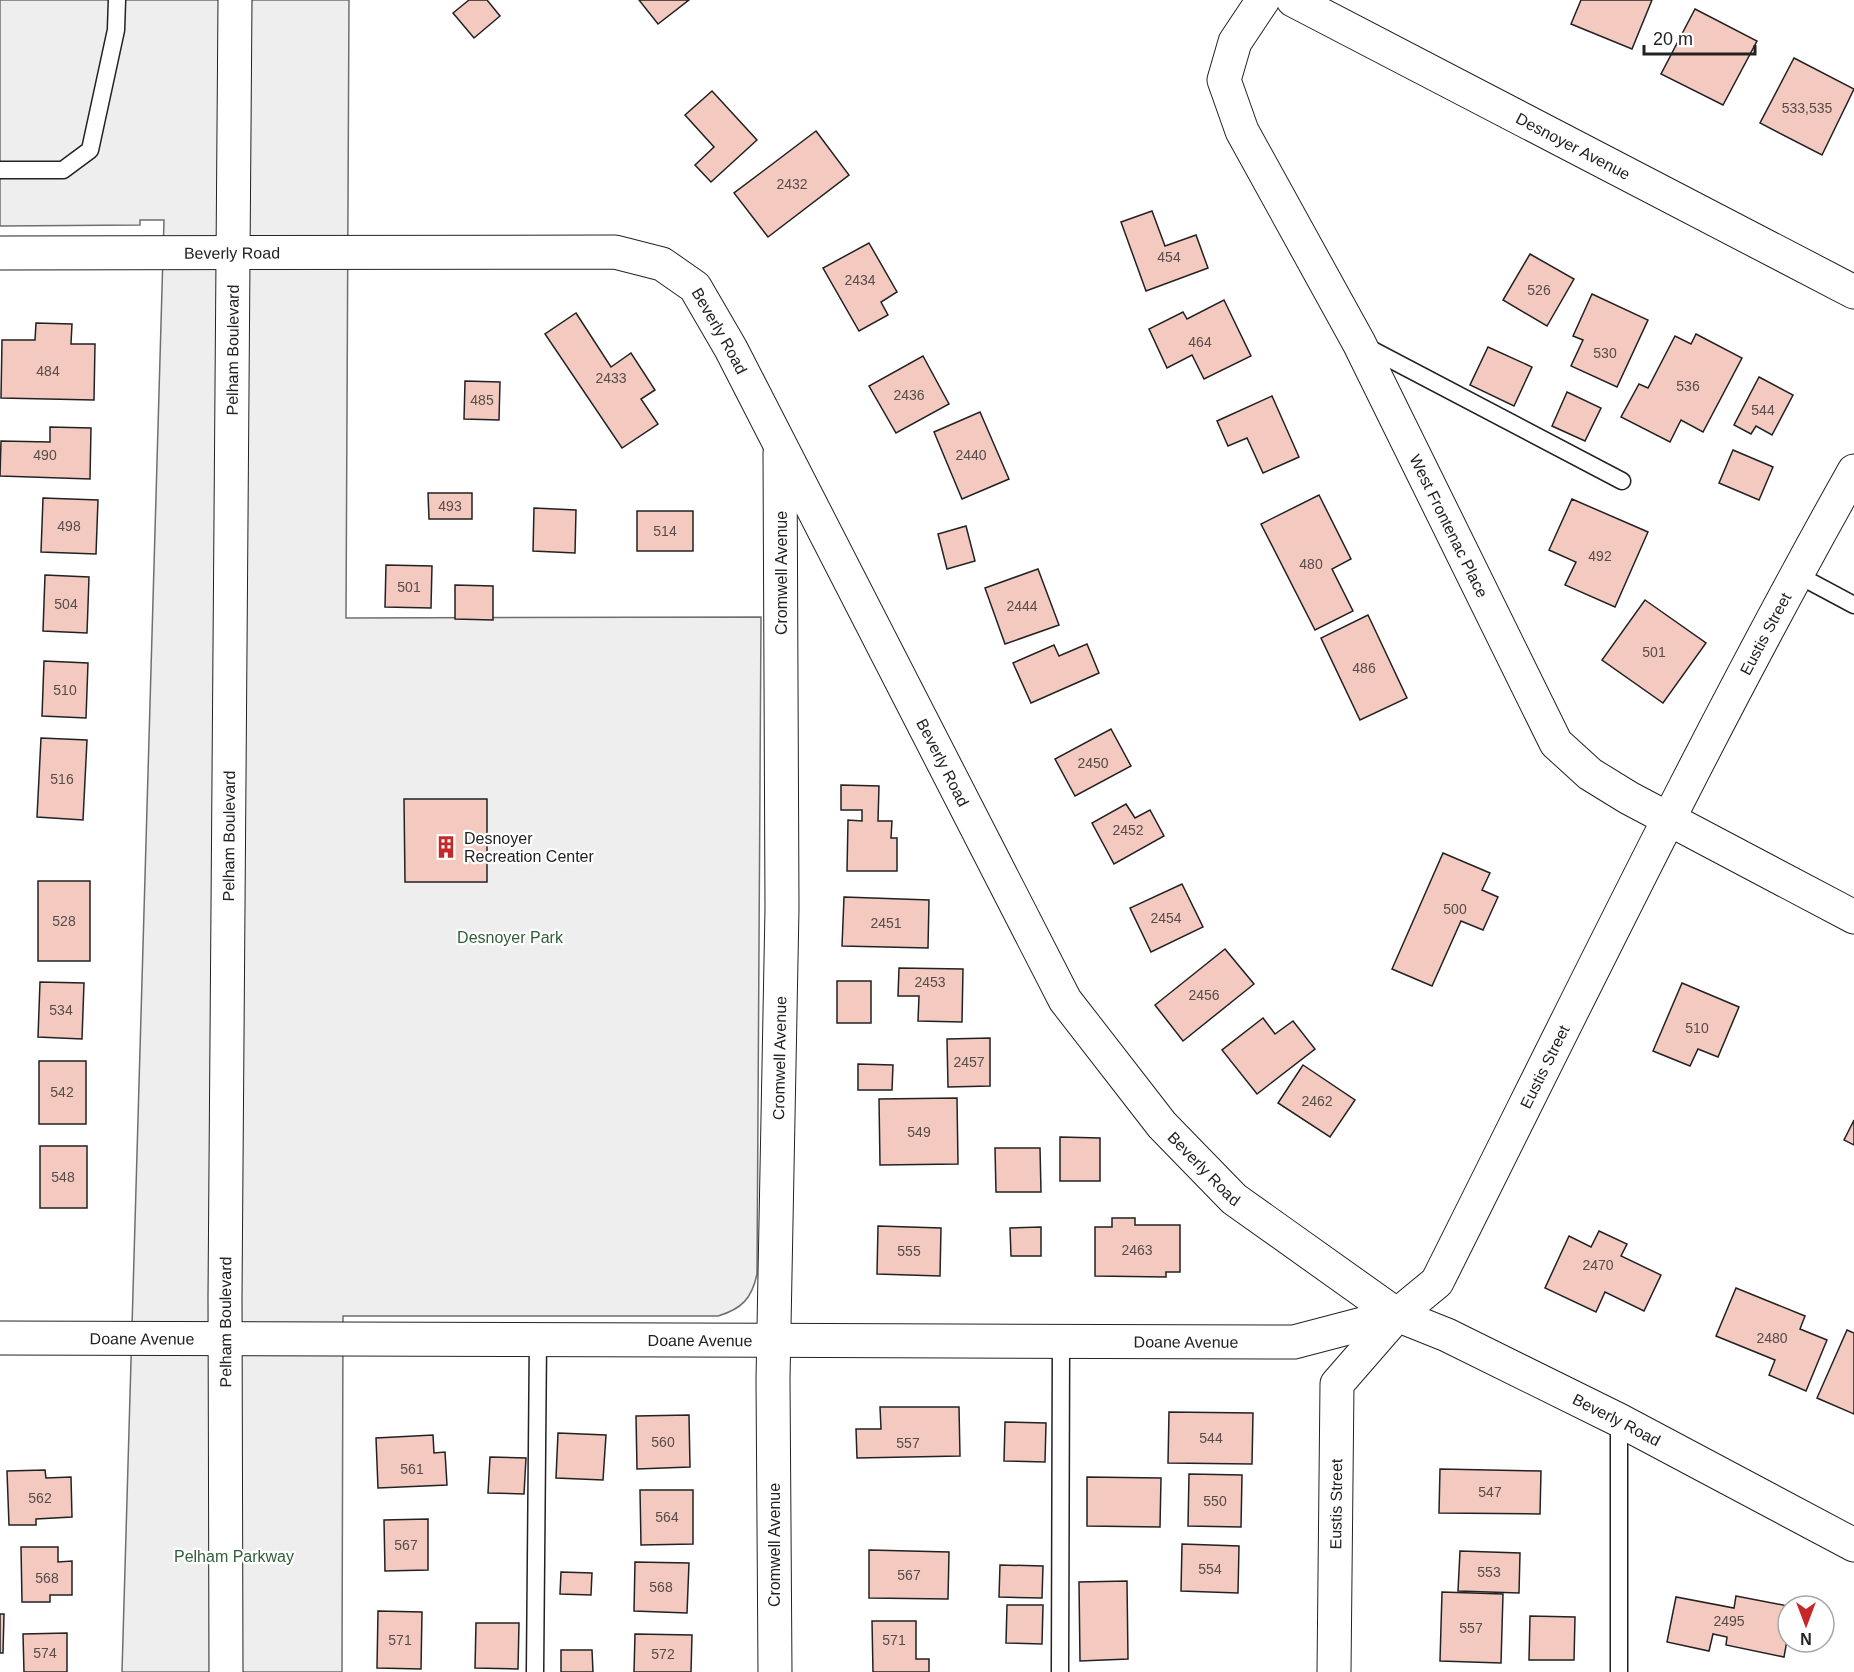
<svg xmlns="http://www.w3.org/2000/svg" width="1854" height="1672" viewBox="0 0 1854 1672" font-family="Arial,sans-serif">
<rect width="100%" height="100%" fill="#fff"/>
<path fill="#eee" stroke="#6f6f6f" stroke-width="1.5" d="M 0,0 L 349,0 L 346,618 L 761,617 L 757,1274 C 752,1298 742,1309 718,1316 L 343,1316 L 342,1672 L 122,1672 L 164,220 L 140,220 L 140,225 L 0,226 Z"/>
<g fill="#f3c9c0" stroke="#222" stroke-width="1.5">
<polygon points="469,0 487,0 500,16 474,38 453,13"/>
<polygon points="639,0 689,0 658,24"/>
<polygon points="1581,0 1652,0 1632,49 1571,24"/>
<polygon points="1695,9 1757,41 1723,105 1661,74"/>
<polygon points="1794,58 1854,89 1822,155 1760,123"/>
<polygon points="712,91 757,140 711,182 695,165 714,147 685,115"/>
<polygon points="816,131 849,175 768,237 734,193"/>
<polygon points="1152,211 1165,246 1196,235 1208,268 1146,291 1121,222"/>
<polygon points="869,243 897,292 881,302 888,315 859,331 823,268"/>
<polygon points="1530,254 1574,279 1547,326 1503,300"/>
<polygon points="1592,294 1648,320 1617,387 1571,366 1583,340 1573,336"/>
<polygon points="1224,300 1251,356 1204,379 1192,355 1167,368 1149,329 1183,312 1187,319"/>
<polygon points="576,313 611,367 631,353 655,390 641,399 658,424 622,448 545,334"/>
<polygon points="36,323 72,324 71,344 95,344 94,400 1,398 2,340 35,340"/>
<polygon points="1696,334 1742,358 1703,432 1681,420 1670,442 1621,417 1639,384 1648,388 1675,336 1691,344"/>
<polygon points="1488,347 1532,367 1514,406 1470,385"/>
<polygon points="923,356 949,404 896,433 869,386"/>
<polygon points="1759,377 1793,395 1772,435 1756,426 1751,434 1734,425"/>
<polygon points="465,381 500,382 499,420 464,419"/>
<polygon points="1567,392 1601,408 1585,441 1552,426"/>
<polygon points="1272,396 1299,457 1263,473 1247,438 1228,446 1217,421"/>
<polygon points="980,412 1009,479 962,499 934,432"/>
<polygon points="50,427 91,428 90,479 0,476 1,441 50,442"/>
<polygon points="1733,450 1773,467 1759,500 1719,483"/>
<polygon points="428,493 472,493 472,519 429,519"/>
<polygon points="1319,495 1351,559 1332,569 1353,611 1315,630 1261,524"/>
<polygon points="43,498 98,500 96,554 41,552"/>
<polygon points="1572,499 1648,532 1615,607 1565,585 1576,562 1549,550"/>
<polygon points="534,508 576,510 575,553 533,551"/>
<rect x="637" y="511" width="56" height="40"/>
<polygon points="966,526 975,561 947,569 938,534"/>
<polygon points="386,565 432,566 431,608 385,607"/>
<polygon points="1038,569 1059,625 1005,644 985,588"/>
<polygon points="45,575 89,577 87,633 43,631"/>
<polygon points="455,585 493,586 493,620 455,619"/>
<polygon points="1645,600 1706,643 1663,703 1602,660"/>
<polygon points="1368,615 1407,698 1360,720 1321,638"/>
<polygon points="1087,644 1099,673 1031,703 1013,663 1054,645 1059,656"/>
<polygon points="44,661 88,663 86,718 42,716"/>
<polygon points="1111,729 1131,766 1075,796 1055,759"/>
<polygon points="41,738 87,740 83,820 37,817"/>
<polygon points="841,785 879,786 878,821 892,821 891,838 897,838 897,871 847,871 848,820 862,821 862,810 841,810"/>
<polygon points="404,799 487,799 487,882 405,882"/>
<polygon points="1126,804 1135,818 1150,810 1164,836 1114,864 1092,823"/>
<polygon points="1443,853 1490,873 1482,890 1498,897 1483,930 1461,921 1432,986 1392,969"/>
<rect x="38" y="881" width="52" height="80"/>
<polygon points="1182,884 1203,927 1151,952 1130,908"/>
<polygon points="844,897 929,900 928,948 842,946"/>
<polygon points="1225,949 1254,984 1183,1041 1155,1005"/>
<polygon points="899,968 963,969 962,1022 918,1021 919,996 898,996"/>
<rect x="837" y="981" width="34" height="42"/>
<polygon points="40,982 84,983 82,1039 38,1037"/>
<polygon points="1682,983 1739,1007 1718,1057 1698,1049 1690,1066 1653,1051"/>
<polygon points="1263,1018 1275,1034 1293,1021 1315,1049 1257,1094 1222,1050"/>
<polygon points="990,1038 990,1086 948,1087 947,1039"/>
<rect x="39" y="1061" width="47" height="63"/>
<polygon points="858,1064 893,1065 892,1090 858,1090"/>
<polygon points="1303,1065 1355,1100 1330,1137 1278,1103"/>
<polygon points="957,1098 958,1164 880,1165 879,1099"/>
<polygon points="1854,1120 1854,1145 1844,1140"/>
<polygon points="1060,1137 1100,1138 1100,1181 1060,1181"/>
<rect x="40" y="1146" width="47" height="62"/>
<polygon points="995,1148 1040,1148 1041,1192 996,1192"/>
<polygon points="1112,1218 1135,1218 1135,1225 1180,1225 1180,1272 1166,1272 1166,1277 1095,1276 1095,1227 1112,1227"/>
<polygon points="878,1226 941,1228 940,1276 877,1274"/>
<polygon points="1041,1227 1041,1256 1011,1256 1010,1228"/>
<polygon points="1599,1231 1627,1244 1621,1256 1661,1275 1644,1311 1605,1292 1596,1312 1545,1288 1569,1236 1591,1247"/>
<polygon points="1736,1288 1805,1316 1800,1329 1827,1340 1806,1391 1769,1375 1775,1360 1716,1336"/>
<polygon points="1847,1330 1854,1333 1854,1414 1817,1398"/>
<polygon points="880,1407 959,1407 960,1456 857,1458 856,1429 881,1429"/>
<polygon points="1169,1412 1253,1413 1252,1464 1168,1463"/>
<polygon points="689,1415 690,1467 637,1469 636,1416"/>
<polygon points="1005,1422 1046,1423 1045,1462 1004,1461"/>
<polygon points="558,1433 606,1435 603,1480 556,1478"/>
<polygon points="433,1435 434,1453 445,1452 447,1485 378,1488 376,1438"/>
<polygon points="490,1457 526,1458 524,1494 488,1493"/>
<polygon points="1440,1469 1541,1471 1540,1514 1439,1513"/>
<polygon points="45,1470 46,1478 71,1477 72,1517 36,1519 36,1525 9,1525 7,1471"/>
<polygon points="1189,1474 1242,1475 1241,1527 1188,1526"/>
<polygon points="1087,1477 1161,1478 1160,1527 1087,1526"/>
<polygon points="640,1490 693,1490 693,1544 641,1545"/>
<polygon points="428,1519 428,1570 385,1571 384,1520"/>
<polygon points="1182,1544 1239,1546 1238,1593 1181,1591"/>
<polygon points="21,1547 58,1547 58,1562 72,1561 72,1595 50,1595 50,1602 22,1602"/>
<polygon points="869,1550 949,1552 948,1599 869,1598"/>
<polygon points="1460,1551 1520,1553 1519,1593 1458,1591"/>
<polygon points="635,1562 689,1563 687,1613 634,1611"/>
<polygon points="1000,1565 1043,1566 1042,1598 999,1597"/>
<polygon points="561,1572 592,1573 591,1595 560,1594"/>
<polygon points="1127,1581 1128,1659 1080,1661 1079,1582"/>
<polygon points="1442,1592 1503,1594 1501,1663 1440,1661"/>
<polygon points="1736,1596 1788,1606 1788,1635 1784,1657 1726,1645 1727,1637 1713,1634 1709,1651 1667,1642 1676,1597 1734,1608"/>
<polygon points="1007,1605 1043,1605 1042,1644 1006,1643"/>
<polygon points="378,1611 422,1612 421,1669 377,1668"/>
<polygon points="0,1614 4,1614 3,1653 0,1653"/>
<polygon points="1530,1616 1575,1617 1574,1660 1529,1660"/>
<polygon points="872,1621 916,1621 916,1659 929,1659 929,1672 873,1672"/>
<polygon points="476,1623 519,1623 518,1669 475,1668"/>
<polygon points="67,1633 67,1672 24,1672 23,1634"/>
<polygon points="635,1634 692,1635 691,1672 634,1672"/>
<polygon points="561,1650 592,1650 593,1672 561,1672"/>
</g>
<g fill="none" stroke-linecap="round" stroke-linejoin="round">
<g stroke="#222" stroke-width="19">
<g id="lane">
<polyline points="0,170 63,170 90,150 116,30 117,0"/>
<polyline points="1365,346 1622,481"/>
<polyline points="1796,574 1854,605"/>
<polyline points="535,1672 538,1339"/>
<polyline points="1060,1672 1061,1339"/>
<polyline points="1619,1672 1619,1420"/>
</g>
</g>
<g stroke="#222" stroke-width="35">
<g id="street">
<path id="s1" d="M 1263,0 L 1235,42 L 1224,80 L 1242,131 L 1359,343 L 1556,743 L 1590,774 L 1629,798 L 1854,917"/>
<path id="s2" d="M 1293,0 L 1854,292"/>
<path id="s3" d="M 0,253 L 615,252 L 662,264 L 695,287 L 731,349 L 1065,1000 L 1162,1125 L 1234,1199 L 1397,1315 L 1447,1335 L 1619,1420 L 1854,1545"/>
<path id="s4" d="M 0,1338 L 1294,1342 L 1397,1315"/>
<path id="s5" d="M 226,1672 L 225,1297 L 235,0"/>
<path id="s6" d="M 775,1672 L 773,1379 L 782,908 L 780,453"/>
<path id="s7" d="M 1334,1672 L 1337,1384 L 1397,1315 L 1437,1282 C 1573,1011 1705,736 1854,471"/>
</g>
</g>
<use href="#lane" stroke="#fff" stroke-width="16"/>
<use href="#street" stroke="#fff" stroke-width="33"/>
</g>
<defs>
<g id="building-bare" transform="scale(1.8)"><path d="M-4-6H4V6H1V3H-1V6H-4ZM-2.5-4.3h1.7v1.8h-1.7ZM.8-4.3h1.7v1.8H.8ZM-2.5-1h1.7V.8h-1.7ZM.8-1h1.7V.8H.8Z" fill="#c62828" stroke="#fff" stroke-width="2.5" paint-order="stroke"/></g>
</defs>
<g fill-rule="evenodd">
<use href="#building-bare" x="446" y="847"/>
</g>
<g text-anchor="middle" dominant-baseline="central" stroke-width="4.5" stroke-linejoin="round" paint-order="stroke">
<g font-size="14" fill="#564c4a">
<text x="1807" y="108">533,535</text>
<text x="792" y="184">2432</text>
<text x="1169" y="257">454</text>
<text x="860" y="280">2434</text>
<text x="1539" y="290">526</text>
<text x="1200" y="342">464</text>
<text x="1605" y="353">530</text>
<text x="48" y="371">484</text>
<text x="611" y="378">2433</text>
<text x="1688" y="386">536</text>
<text x="909" y="395">2436</text>
<text x="482" y="400">485</text>
<text x="1763" y="410">544</text>
<text x="45" y="455">490</text>
<text x="971" y="455">2440</text>
<text x="450" y="506">493</text>
<text x="69" y="526">498</text>
<text x="665" y="531">514</text>
<text x="1600" y="556">492</text>
<text x="1311" y="564">480</text>
<text x="409" y="587">501</text>
<text x="66" y="604">504</text>
<text x="1022" y="606">2444</text>
<text x="1654" y="652">501</text>
<text x="1364" y="668">486</text>
<text x="65" y="690">510</text>
<text x="1093" y="763">2450</text>
<text x="62" y="779">516</text>
<text x="1128" y="830">2452</text>
<text x="1455" y="909">500</text>
<text x="1166" y="918">2454</text>
<text x="64" y="921">528</text>
<text x="886" y="923">2451</text>
<text x="930" y="982">2453</text>
<text x="1204" y="995">2456</text>
<text x="61" y="1010">534</text>
<text x="1697" y="1028">510</text>
<text x="969" y="1062">2457</text>
<text x="62" y="1092">542</text>
<text x="1317" y="1101">2462</text>
<text x="919" y="1132">549</text>
<text x="63" y="1177">548</text>
<text x="1137" y="1250">2463</text>
<text x="909" y="1251">555</text>
<text x="1598" y="1265">2470</text>
<text x="1772" y="1338">2480</text>
<text x="1211" y="1438">544</text>
<text x="663" y="1442">560</text>
<text x="908" y="1443">557</text>
<text x="412" y="1469">561</text>
<text x="1490" y="1492">547</text>
<text x="40" y="1498">562</text>
<text x="1215" y="1501">550</text>
<text x="667" y="1517">564</text>
<text x="406" y="1545">567</text>
<text x="1210" y="1569">554</text>
<text x="1489" y="1572">553</text>
<text x="909" y="1575">567</text>
<text x="47" y="1578">568</text>
<text x="661" y="1587">568</text>
<text x="1729" y="1621">2495</text>
<text x="1471" y="1628">557</text>
<text x="400" y="1640">571</text>
<text x="894" y="1640">571</text>
<text x="45" y="1653">574</text>
<text x="663" y="1654">572</text>
</g>
<g font-size="16" fill="#222" stroke="#fff">
<text stroke="none"><textPath href="#s2" startOffset="316">Desnoyer Avenue</textPath></text>
<text stroke="none"><textPath href="#s3" startOffset="232">Beverly Road</textPath></text>
<text stroke="none"><textPath href="#s3" startOffset="754">Beverly Road</textPath></text>
<text stroke="none"><textPath href="#s5" startOffset="1322">Pelham Boulevard</textPath></text>
<text stroke="none"><textPath href="#s1" startOffset="590">West Frontenac Place</textPath></text>
<text transform="translate(781 573) rotate(-90)">Cromwell Avenue</text>
<text stroke="none"><textPath href="#s7" startOffset="1158">Eustis Street</textPath></text>
<text stroke="none"><textPath href="#s3" startOffset="1240">Beverly Road</textPath></text>
<text stroke="none"><textPath href="#s5" startOffset="836">Pelham Boulevard</textPath></text>
<text stroke="none"><textPath href="#s6" startOffset="614">Cromwell Avenue</textPath></text>
<text stroke="none"><textPath href="#s7" startOffset="672">Eustis Street</textPath></text>
<text stroke="none"><textPath href="#s3" startOffset="1726">Beverly Road</textPath></text>
<text stroke="none"><textPath href="#s5" startOffset="350">Pelham Boulevard</textPath></text>
<text stroke="none"><textPath href="#s4" startOffset="142">Doane Avenue</textPath></text>
<text stroke="none"><textPath href="#s4" startOffset="700">Doane Avenue</textPath></text>
<text stroke="none"><textPath href="#s4" startOffset="1186">Doane Avenue</textPath></text>
<text stroke="none"><textPath href="#s3" startOffset="2212">Beverly Road</textPath></text>
<text stroke="none"><textPath href="#s7" startOffset="168">Eustis Street</textPath></text>
<text transform="translate(774 1545) rotate(-90)">Cromwell Avenue</text>
</g>
<g font-size="16" fill="#222" stroke="#fff" text-anchor="start">
<text x="464" y="838">Desnoyer<tspan x="464" dy="18">Recreation Center</tspan></text>
</g>
<g font-size="16" fill="#2f5e38" stroke="#fff">
<text x="510" y="937">Desnoyer Park</text>
<text x="234" y="1556">Pelham Parkway</text>
</g>
</g>
<g transform="translate(1806 1624) rotate(180)"><circle r="28" fill="#ffffff" stroke="#a7a7a7" stroke-width="1.5"/>
<path d="M0-4.5L10 22L0 15L-10 22Z" fill="#c62828"/>
<text y="-9" font-size="16" font-weight="bold" text-anchor="middle" fill="#222222">N</text>
</g>
<path d="M1644 45v9h111v-9" fill="none" stroke="#222222" stroke-width="3"/>
<text x="1653" y="45" font-size="18" fill="#222222" stroke="#ffffff" stroke-width="4.5" paint-order="stroke">20 m</text>
</svg>
